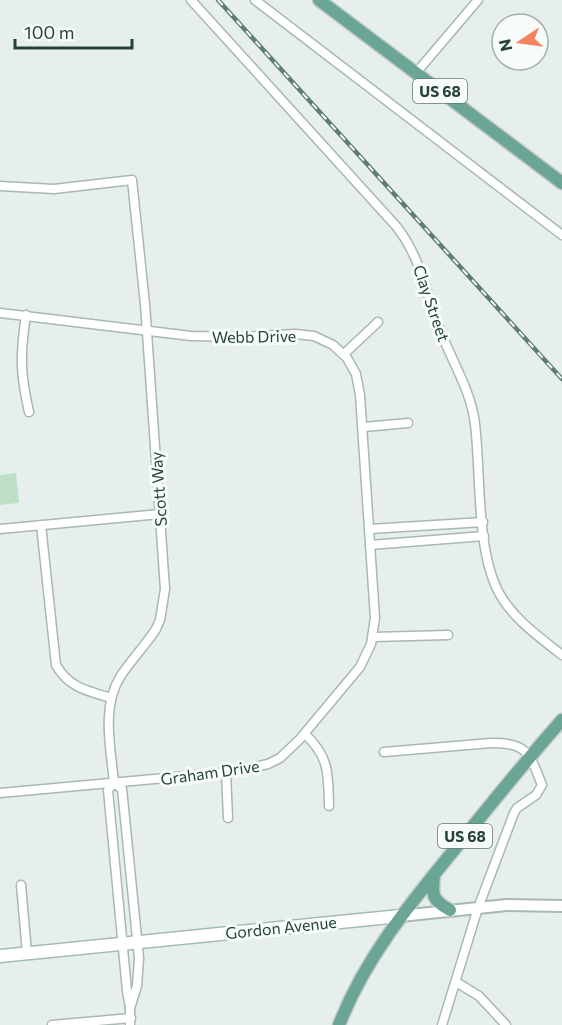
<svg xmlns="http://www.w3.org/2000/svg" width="562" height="1025" viewBox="0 0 562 1025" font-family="Commissioner,sans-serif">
<rect width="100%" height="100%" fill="#e6efeb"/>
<polygon fill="#bfe0c8" points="16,473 19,503 0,505 0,475"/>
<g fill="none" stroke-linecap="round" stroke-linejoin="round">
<g stroke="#a8b8b2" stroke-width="11">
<g id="minor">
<path d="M 191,0 L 396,226 C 421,257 426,294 440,330 C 452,362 471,390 475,424 C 481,473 476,548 498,591 C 512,618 538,636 562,655"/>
<polyline points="255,0 562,235"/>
<polyline points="416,73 478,0"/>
<path d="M 0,186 L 54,189 L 132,180 L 145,304 L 165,589 L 160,620 L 156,629 C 145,646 131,660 120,677 C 101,708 111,749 114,783 L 122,789 L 139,958 L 137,986 L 130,1008"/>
<polyline points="0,313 191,336 241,337 295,334 314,336 333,345 347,358 356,374 360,395 375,618 371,644 360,667 299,740 280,758 268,764 231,772 0,793"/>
<path d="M 26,315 C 20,355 20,373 29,412"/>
<polyline points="344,354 378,322"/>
<polyline points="364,427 408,423"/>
<path d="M 41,525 L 56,665 C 69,688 88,691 111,698"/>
<polyline points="0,529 160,514"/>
<polyline points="370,529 483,522"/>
<polyline points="370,545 484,536"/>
<polyline points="373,637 448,635"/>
<path d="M 305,734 C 330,758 328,774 329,806"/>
<path d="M 384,752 L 491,743 C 528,742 530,755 542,785 L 536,795 L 517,808 L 514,813 L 478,908 L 442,1025"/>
<polyline points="226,773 228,818"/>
<polyline points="114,783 108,790 127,991 130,1008 130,1025"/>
<polyline points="21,885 27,953"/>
<polyline points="456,982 479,996 506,1025"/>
<polyline points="52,1025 131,1018"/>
</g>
</g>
<g stroke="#a8b8b2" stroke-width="14">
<polyline id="tertiary" points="400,916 507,905 562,906"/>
</g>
<g stroke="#a4bbb3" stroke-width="15">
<polyline id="secondary" points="0,956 400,916"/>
</g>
<g stroke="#c2cac8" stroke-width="15">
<g id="primary">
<polyline points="319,0 562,183"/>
<path d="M 434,875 C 432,894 431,900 450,910"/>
<path d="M 339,1025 C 365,958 409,905 454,850 C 489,806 525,762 562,720"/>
</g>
</g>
<use href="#minor" stroke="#fff" stroke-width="8"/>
<use href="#tertiary" stroke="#fff" stroke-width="10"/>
<use href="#secondary" stroke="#fff" stroke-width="12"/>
<use href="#primary" stroke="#6aa596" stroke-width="12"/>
<g stroke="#5f7d75" stroke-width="4.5">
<polyline id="rail" points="218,0 562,379"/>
</g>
<use href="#rail" stroke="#f7fbf9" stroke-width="2" stroke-dasharray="7" stroke-linecap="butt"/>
</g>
<g text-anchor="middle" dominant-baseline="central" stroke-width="6" stroke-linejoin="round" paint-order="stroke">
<g fill="#f7fbf9" stroke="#637a73" stroke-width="1.5">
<rect x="413" y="79" width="54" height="24" rx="4.5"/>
<rect x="438" y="824" width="54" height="24" rx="4.5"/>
</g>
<g font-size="15" font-weight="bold" fill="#24423a">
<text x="440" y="91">US 68</text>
<text x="465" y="836">US 68</text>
</g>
<g font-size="16" fill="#24423a" stroke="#f7fbf9">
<text transform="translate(432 303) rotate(71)">Clay Street</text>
<text transform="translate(254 336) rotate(-1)">Webb Drive</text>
<text transform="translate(158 489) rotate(-94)">Scott Way</text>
<text transform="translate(210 772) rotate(-8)">Graham Drive</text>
<text transform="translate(281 927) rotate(-6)">Gordon Avenue</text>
</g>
</g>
<g transform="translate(520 42) rotate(257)"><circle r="28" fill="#f7fbf9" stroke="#a3b1ad" stroke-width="1.5"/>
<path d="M0-4.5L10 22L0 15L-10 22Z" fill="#f4845f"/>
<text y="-9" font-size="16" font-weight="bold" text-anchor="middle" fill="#24423a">N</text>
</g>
<path d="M15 39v9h117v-9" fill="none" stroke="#24423a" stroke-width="3"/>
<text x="24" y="39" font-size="18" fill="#24423a" stroke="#f7fbf9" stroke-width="4.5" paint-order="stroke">100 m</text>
</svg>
